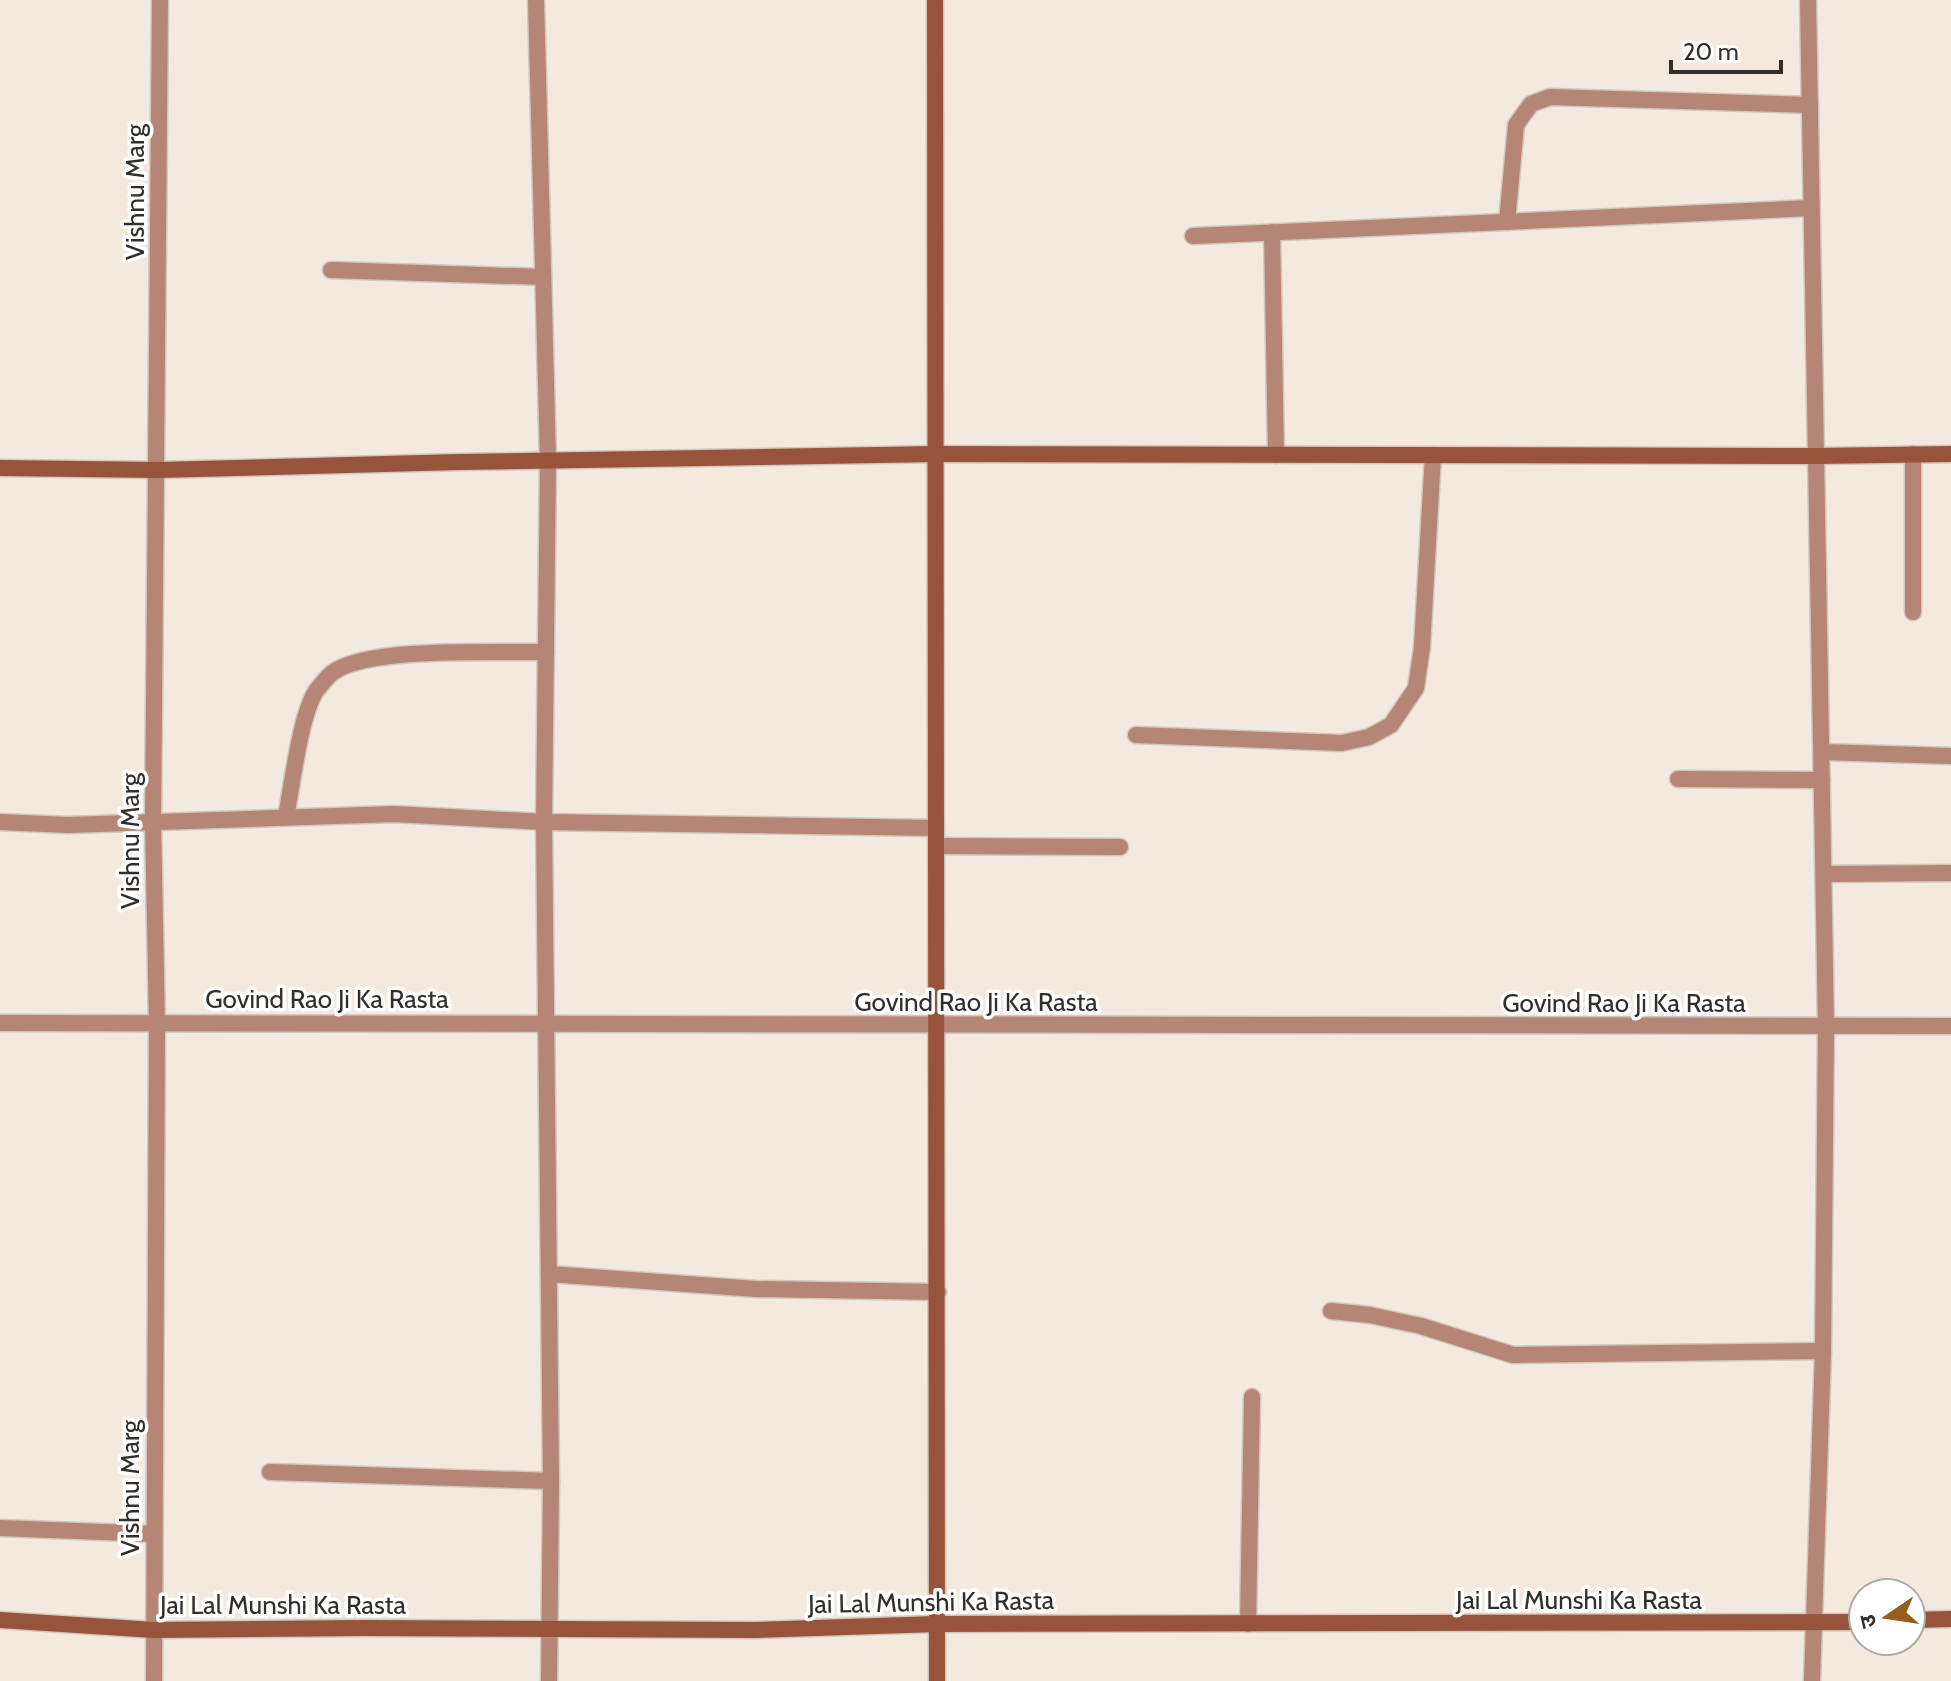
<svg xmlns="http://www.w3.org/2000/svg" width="1951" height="1681" viewBox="0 0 1951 1681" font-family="Cabin,'Noto Sans Devanagari',sans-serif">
<rect width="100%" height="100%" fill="#f4e9de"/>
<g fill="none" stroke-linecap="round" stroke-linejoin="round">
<g stroke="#d1c7bd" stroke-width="19">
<g id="street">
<polyline points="536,0 548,460 544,822 551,1481 549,1681"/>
<polyline points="1808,0 1826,1027 1823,1351 1812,1681"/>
<polyline points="1507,222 1516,125 1531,104 1550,97 1810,105"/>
<polyline points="1272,232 1276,455"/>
<polyline points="1193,236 1811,208"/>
<polyline points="331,270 543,277"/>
<polyline points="1913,612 1913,454"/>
<polyline points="1136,735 1342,743 1369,737 1391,725 1416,688 1422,647 1433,455"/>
<polyline points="1822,752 1951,756"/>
<polyline points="1678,779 1822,780"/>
<path d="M 286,817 C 292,786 300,716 316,691 C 320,686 327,677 332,673 C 367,646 499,653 546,652"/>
<polyline points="0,822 68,825 394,814 544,822 936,828"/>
<polyline points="937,846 1120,847"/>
<polyline points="1824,874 1951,873"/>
<polyline points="0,1023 1951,1026"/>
<polyline points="549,1274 756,1289 938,1292"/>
<polyline points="1331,1311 1370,1315 1421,1326 1513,1355 1823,1351"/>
<polyline points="270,1472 551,1481"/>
<polyline points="0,1528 154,1534"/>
<polyline points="1248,1624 1252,1397"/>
<polyline points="154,1681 157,1024 153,822 160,0"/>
</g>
</g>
<g stroke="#d1c7bd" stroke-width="19">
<g id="secondary">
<polyline points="935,0 937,1681"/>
<polyline points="0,468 158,470 459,462 936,454 1817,456 1951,454"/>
<polyline points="0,1620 154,1630 363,1628 756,1630 937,1624 1863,1622"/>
<polyline points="1911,1620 1951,1619"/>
</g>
</g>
<use href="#street" stroke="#b58575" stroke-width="16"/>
<use href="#secondary" stroke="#97533b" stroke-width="16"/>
</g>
<g text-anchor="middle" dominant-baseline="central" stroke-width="7" stroke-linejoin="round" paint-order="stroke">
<g font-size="26" fill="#322e29" stroke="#fff">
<text transform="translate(135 192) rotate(-90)">Vishnu Marg</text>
<text transform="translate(130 841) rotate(-90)">Vishnu Marg</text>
<text x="327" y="999">Govind Rao Ji Ka Rasta</text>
<text x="976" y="1002">Govind Rao Ji Ka Rasta</text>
<text x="1624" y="1003">Govind Rao Ji Ka Rasta</text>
<text transform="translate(130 1488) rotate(-90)">Vishnu Marg</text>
<text x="1579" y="1600">Jai Lal Munshi Ka Rasta</text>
<text transform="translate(931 1602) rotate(-1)">Jai Lal Munshi Ka Rasta</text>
<text x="283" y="1605">Jai Lal Munshi Ka Rasta</text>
</g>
</g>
<g transform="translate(1887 1617) rotate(257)"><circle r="38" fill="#ffffff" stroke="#adaba9" stroke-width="2"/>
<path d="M0-6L14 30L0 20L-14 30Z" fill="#975e1b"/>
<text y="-12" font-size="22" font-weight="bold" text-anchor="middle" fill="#322e29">उ</text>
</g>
<path d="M1671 60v12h110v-12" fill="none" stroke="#322e29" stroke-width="4"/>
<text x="1683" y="60" font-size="24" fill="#322e29" stroke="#ffffff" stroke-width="6" paint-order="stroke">20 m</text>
</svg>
